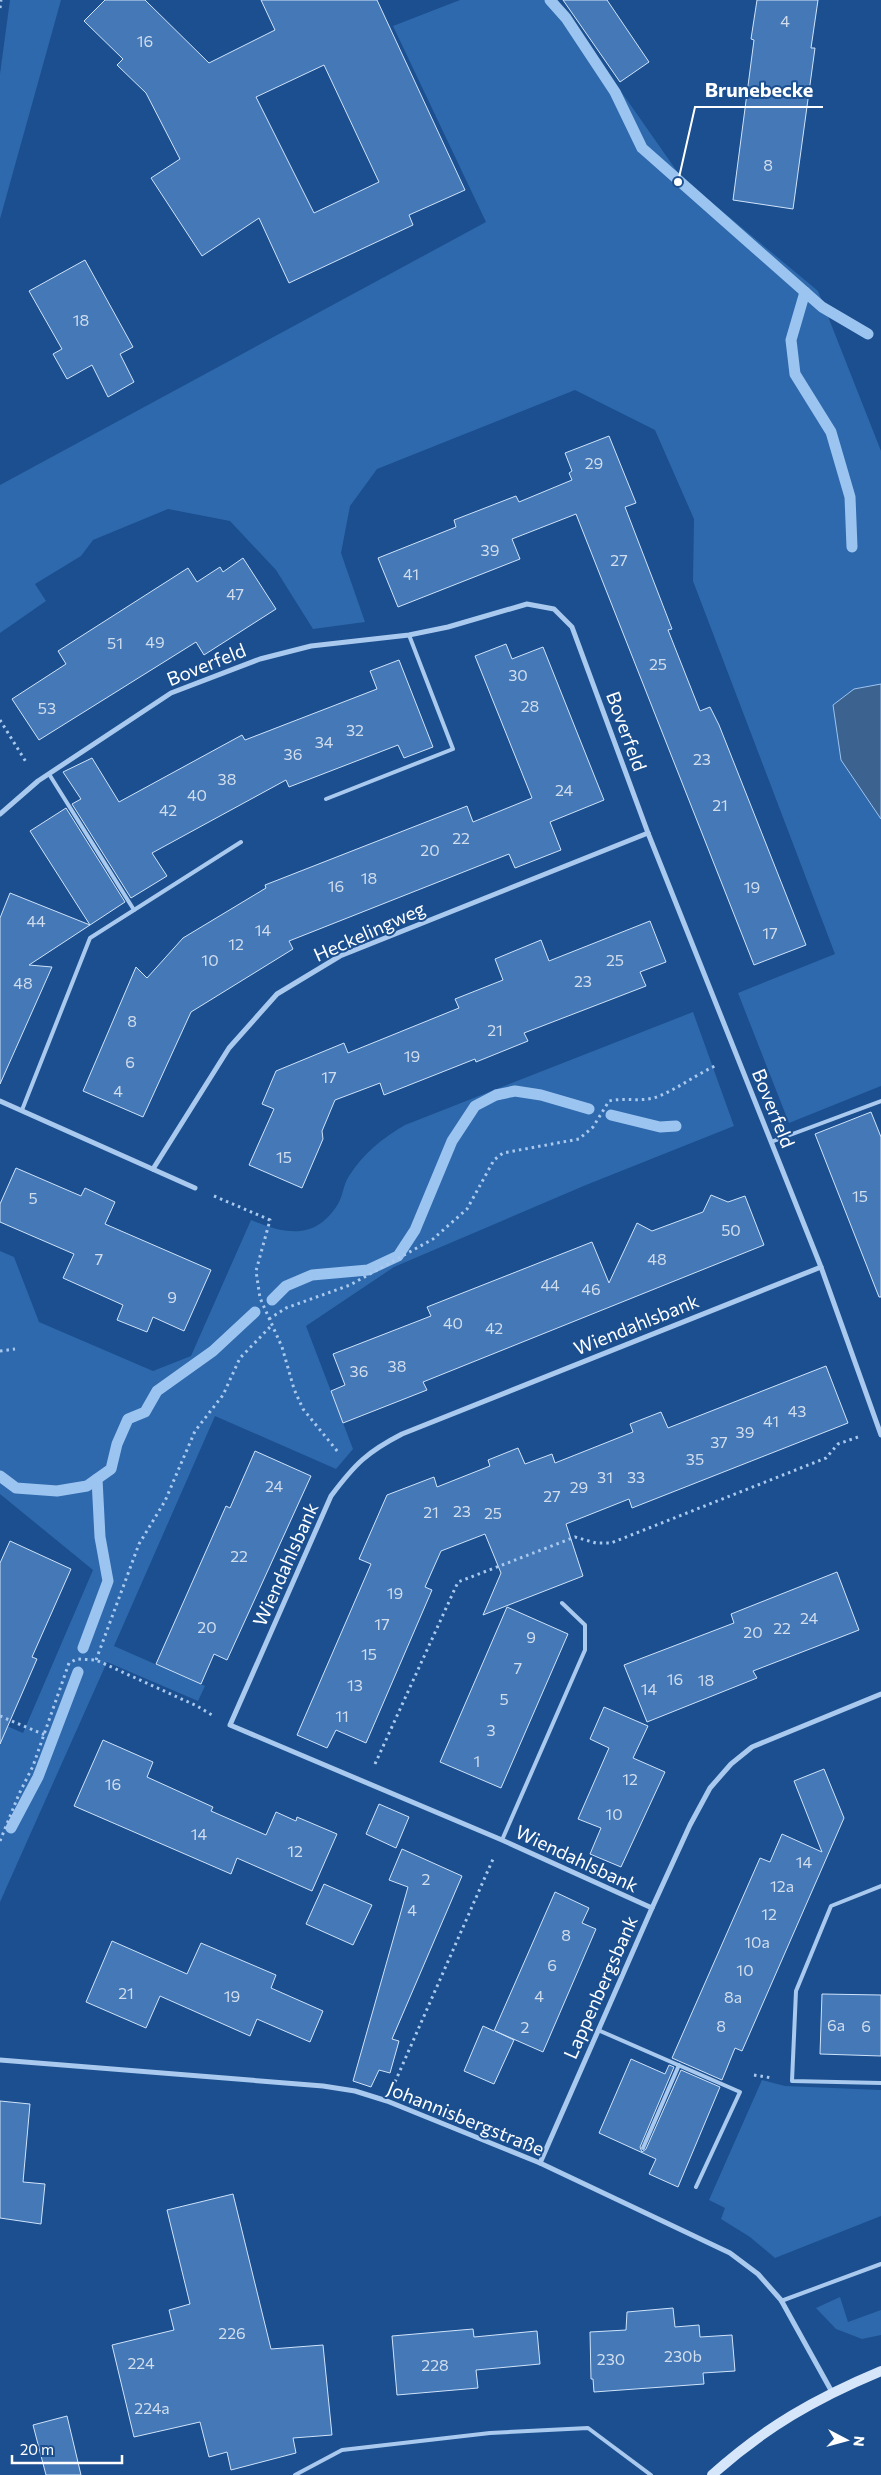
<svg xmlns="http://www.w3.org/2000/svg" width="881" height="2475" viewBox="0 0 881 2475" font-family="Commissioner,sans-serif">
<rect width="100%" height="100%" fill="#1b4f8f"/>
<g fill="#2e69ad">
<polygon points="10,0 61,0 0,219 0,74"/>
<polygon points="460,0 557,0 681,177 818,291 881,451 881,1086 789,1123 738,993 835,954 693,581 694,519 655,430 575,390 377,469 350,506 341,553 365,622 313,629 276,570 230,521 168,509 93,540 81,556 35,584 46,601 0,633 0,485 486,222 393,26"/>
<path d="M 693,1012 L 734,1126 L 586,1185 L 394,1267 L 306,1326 L 353,1449 L 336,1469 L 215,1416 L 114,1646 L 205,1686 L 198,1701 L 107,1662 L 0,1902 L 0,1723 L 23,1733 L 93,1570 L 0,1494 L 0,1251 L 14,1257 L 39,1322 L 153,1371 L 191,1356 L 251,1220 C 285,1234 315,1241 338,1204 C 343,1196 343,1185 349,1176 C 364,1153 381,1139 405,1125 Z"/>
<polygon points="762,2080 785,2086 881,2090 881,2216 775,2258 750,2237 721,2219 725,2208 709,2200"/>
<polygon points="840,2297 848,2322 881,2310 881,2335 862,2339 836,2329 816,2308"/>
</g>
<polygon fill="#3c6290" stroke="#9cc4f0" points="881,684 881,819 841,760 833,705 854,689"/>
<g fill="none" stroke-linecap="round" stroke-linejoin="round">
<g stroke="#9cc4f0" stroke-width="11">
<polyline points="550,0 566,18 615,92 642,148 822,307 868,334"/>
<polyline points="805,292 791,340 795,374 831,432 850,497 852,547"/>
<polyline points="611,1115 660,1127 676,1126"/>
<polyline points="272,1300 286,1286 312,1275 368,1270 398,1256 415,1230 452,1141 475,1106 496,1095 515,1091 541,1095 589,1109"/>
<polyline points="0,1476 16,1488 57,1491 87,1486 111,1469 117,1444 128,1419 145,1412 157,1391 213,1351 255,1312"/>
<polyline points="83,1648 108,1581 100,1537 97,1479"/>
<polyline points="11,1828 38,1777 78,1672"/>
</g>
</g>
<g fill="#4478b7" stroke="#cfe3fa" fill-rule="evenodd">
<path d="M 105,0 L 145,0 L 209,63 L 275,30 L 261,0 L 377,0 L 465,190 L 409,215 L 413,225 L 289,283 L 259,218 L 202,256 L 151,178 L 180,159 L 146,93 L 117,65 L 123,59 L 84,21 ZM 324,65 L 379,182 L 314,213 L 256,97 Z"/>
<polygon points="563,0 607,0 649,62 620,82"/>
<polygon points="757,0 818,0 811,48 815,48 793,209 733,200 754,40 751,39"/>
<polygon points="85,260 133,347 120,354 134,382 108,397 92,365 67,379 53,354 62,349 29,291"/>
<polygon points="609,436 636,503 625,507 672,629 668,630 700,711 710,707 719,725 806,945 754,965 576,514 512,539 520,559 398,607 378,558 456,527 454,520 516,496 519,502 572,480 569,473 572,471 565,453"/>
<polygon points="243,558 276,609 204,655 196,642 39,740 12,699 66,664 58,651 188,568 197,582 220,567 223,572"/>
<polygon points="506,644 512,659 543,647 604,800 550,822 561,850 515,868 509,854 289,941 293,949 191,1012 143,1117 83,1091 136,967 147,978 183,938 266,888 265,885 467,806 473,822 532,798 475,656"/>
<polygon points="399,660 433,747 404,758 398,745 289,787 286,780 152,853 167,876 131,898 72,804 81,799 63,772 92,758 119,802 242,735 245,740 377,689 370,671"/>
<polygon points="66,808 125,902 90,925 30,831"/>
<polygon points="10,893 90,925 29,965 52,967 0,1084 0,918"/>
<polygon points="650,921 666,962 640,972 646,986 524,1033 528,1041 476,1062 475,1059 384,1095 380,1083 335,1100 322,1131 323,1139 302,1188 249,1165 274,1109 262,1104 276,1071 344,1043 348,1053 459,1008 455,999 503,980 495,959 541,940 549,961"/>
<polygon points="871,1112 881,1137 881,1297 879,1297 815,1134"/>
<polygon points="16,1168 81,1196 85,1188 115,1202 105,1224 211,1270 184,1331 153,1317 147,1332 117,1320 123,1305 63,1278 74,1254 0,1222 0,1204"/>
<polygon points="711,1195 728,1202 745,1196 764,1245 423,1382 427,1390 343,1423 331,1391 345,1385 333,1354 431,1316 427,1307 592,1242 609,1283 637,1223 652,1231 703,1212"/>
<polygon points="826,1366 848,1423 632,1508 629,1499 566,1524 583,1576 483,1615 501,1573 485,1534 441,1551 425,1587 432,1590 366,1743 336,1730 327,1748 297,1735 371,1564 359,1559 387,1495 434,1477 437,1487 490,1466 488,1460 518,1448 525,1464 552,1454 555,1463 633,1432 630,1424 661,1412 668,1428"/>
<polygon points="255,1451 311,1476 227,1660 214,1654 201,1684 156,1664 226,1506 230,1508"/>
<polygon points="10,1541 71,1569 32,1657 37,1659 0,1744 0,1563"/>
<polygon points="837,1572 859,1630 753,1671 757,1678 647,1722 624,1665 734,1623 731,1614"/>
<polygon points="507,1607 568,1634 501,1788 440,1762"/>
<polygon points="604,1707 648,1726 633,1758 665,1772 621,1867 590,1854 601,1828 578,1819 609,1748 590,1739"/>
<polygon points="103,1740 153,1762 147,1777 213,1807 211,1811 266,1835 276,1812 296,1821 297,1817 337,1834 312,1891 237,1858 231,1874 74,1806"/>
<polygon points="824,1769 844,1818 742,2051 735,2048 722,2080 672,2058 760,1858 770,1862 782,1834 822,1852 794,1781"/>
<polygon points="379,1804 409,1817 396,1848 366,1834"/>
<polygon points="402,1849 462,1876 392,2039 399,2041 390,2073 379,2070 371,2087 353,2081 408,1887 389,1880"/>
<polygon points="324,1884 372,1905 353,1945 306,1924"/>
<polygon points="555,1892 589,1908 582,1923 596,1929 543,2052 495,2031 514,2040 494,2084 464,2071 483,2026 494,2031"/>
<polygon points="112,1941 187,1974 201,1943 276,1975 271,1988 323,2011 310,2042 257,2019 250,2036 160,1996 146,2028 86,2002"/>
<polygon points="822,1994 881,1995 881,2056 820,2054"/>
<polygon points="631,2059 665,2074 669,2065 674,2067 640,2147 642,2152 646,2149 681,2070 720,2087 678,2187 649,2174 656,2159 599,2133"/>
<polygon points="0,2101 30,2104 23,2182 45,2184 41,2224 0,2218"/>
<polygon points="233,2194 271,2349 323,2345 332,2435 293,2438 296,2453 231,2470 227,2452 209,2457 200,2422 134,2437 112,2345 174,2330 169,2310 190,2304 167,2210"/>
<polygon points="673,2308 675,2327 699,2325 700,2337 732,2335 735,2371 703,2373 704,2384 594,2392 593,2379 591,2379 590,2332 626,2330 627,2312"/>
<polygon points="473,2329 474,2337 537,2331 540,2364 476,2370 478,2388 397,2395 392,2336"/>
<polygon points="67,2416 81,2475 46,2475 33,2425"/>
</g>
<g fill="none" stroke-linecap="round" stroke-linejoin="round">
<g stroke="#a9c9ee" stroke-width="3" stroke-dasharray="2.5 4" stroke-linecap="butt">
<polyline points="0,8 1,0"/>
<polyline points="0,720 26,762"/>
<polyline points="214,1196 270,1220 256,1271 260,1298 282,1347 294,1389 303,1409 338,1452"/>
<path d="M 269,1319 L 286,1308 L 350,1285 L 433,1239 L 467,1209 L 494,1160 L 503,1153 L 579,1139 L 593,1127 L 609,1101 C 625,1097 643,1103 659,1096 C 679,1088 697,1074 717,1065"/>
<polyline points="0,1351 15,1349"/>
<polyline points="96,1660 139,1544 165,1501 195,1431 223,1395 240,1358 272,1325"/>
<polyline points="0,1716 45,1735"/>
<polyline points="375,1764 458,1582 575,1537 596,1543 611,1543 826,1458 838,1444 858,1437"/>
<polyline points="0,1841 19,1794 33,1766 69,1663 77,1659 96,1660 197,1706 212,1715"/>
<polyline points="754,2075 772,2078"/>
<polyline points="395,2082 493,1859"/>
</g>
<g stroke="#a9c9ee" stroke-width="4">
<polyline points="49,774 134,910"/>
<polyline points="326,799 453,749 409,635"/>
<polyline points="22,1110 90,938 241,842"/>
<polyline points="771,1142 881,1101"/>
<polyline points="502,1840 585,1650 585,1625 562,1603"/>
<polyline points="881,1886 831,1906 796,1991 792,2081 881,2083"/>
<polyline points="598,2030 740,2092 696,2187"/>
<polyline points="643,2148 679,2065"/>
<polyline points="781,2301 881,2264"/>
<polyline points="295,2475 342,2450 490,2433 588,2428 651,2475"/>
</g>
<g stroke="#a9c9ee" stroke-width="5">
<polyline points="0,814 38,781 171,693 260,659 311,646 409,635 448,627 527,604 554,609 572,627 648,833 821,1267 881,1435"/>
<polyline points="0,1101 195,1188"/>
<polyline points="153,1169 229,1048 277,994 340,956 648,833"/>
<path d="M 652,1908 L 502,1840 L 230,1725 L 331,1496 C 355,1464 367,1452 402,1434 L 821,1267"/>
<polyline points="0,2060 323,2086 355,2091 387,2101 540,2163 730,2253 758,2274 781,2300 832,2392"/>
<polyline points="540,2163 652,1908 690,1825 710,1788 731,1764 752,1747 881,1694"/>
</g>
<path stroke="#d6e6fa" stroke-width="10" d="M 712,2475 C 764,2428 816,2398 881,2371"/>
</g>
<g text-anchor="middle" dominant-baseline="central" stroke-width="4" stroke-linejoin="round" paint-order="stroke">
<g font-size="16" fill="#d0dded">
<text x="785" y="20">4</text>
<text x="145" y="40">16</text>
<text x="768" y="164">8</text>
<text x="81" y="319">18</text>
<text x="594" y="462">29</text>
<text x="490" y="549">39</text>
<text x="619" y="559">27</text>
<text x="411" y="573">41</text>
<text x="235" y="593">47</text>
<text x="155" y="641">49</text>
<text x="115" y="642">51</text>
<text x="658" y="663">25</text>
<text x="518" y="674">30</text>
<text x="530" y="705">28</text>
<text x="47" y="707">53</text>
<text x="355" y="729">32</text>
<text x="324" y="741">34</text>
<text x="293" y="753">36</text>
<text x="702" y="758">23</text>
<text x="227" y="778">38</text>
<text x="564" y="789">24</text>
<text x="197" y="794">40</text>
<text x="720" y="804">21</text>
<text x="168" y="809">42</text>
<text x="461" y="837">22</text>
<text x="430" y="849">20</text>
<text x="369" y="877">18</text>
<text x="336" y="885">16</text>
<text x="752" y="886">19</text>
<text x="36" y="920">44</text>
<text x="263" y="929">14</text>
<text x="770" y="932">17</text>
<text x="236" y="943">12</text>
<text x="210" y="959">10</text>
<text x="615" y="959">25</text>
<text x="583" y="980">23</text>
<text x="23" y="982">48</text>
<text x="132" y="1020">8</text>
<text x="495" y="1029">21</text>
<text x="412" y="1055">19</text>
<text x="130" y="1061">6</text>
<text x="329" y="1076">17</text>
<text x="118" y="1090">4</text>
<text x="284" y="1156">15</text>
<text x="860" y="1195">15</text>
<text x="33" y="1197">5</text>
<text x="731" y="1229">50</text>
<text x="99" y="1258">7</text>
<text x="657" y="1258">48</text>
<text x="550" y="1284">44</text>
<text x="591" y="1288">46</text>
<text x="172" y="1296">9</text>
<text x="453" y="1322">40</text>
<text x="494" y="1327">42</text>
<text x="397" y="1365">38</text>
<text x="359" y="1370">36</text>
<text x="797" y="1410">43</text>
<text x="771" y="1420">41</text>
<text x="745" y="1431">39</text>
<text x="719" y="1441">37</text>
<text x="695" y="1458">35</text>
<text x="605" y="1476">31</text>
<text x="636" y="1476">33</text>
<text x="274" y="1485">24</text>
<text x="579" y="1486">29</text>
<text x="552" y="1495">27</text>
<text x="462" y="1510">23</text>
<text x="431" y="1511">21</text>
<text x="493" y="1512">25</text>
<text x="239" y="1555">22</text>
<text x="395" y="1592">19</text>
<text x="809" y="1617">24</text>
<text x="382" y="1623">17</text>
<text x="207" y="1626">20</text>
<text x="782" y="1627">22</text>
<text x="753" y="1631">20</text>
<text x="531" y="1636">9</text>
<text x="369" y="1653">15</text>
<text x="518" y="1667">7</text>
<text x="675" y="1678">16</text>
<text x="706" y="1679">18</text>
<text x="355" y="1684">13</text>
<text x="649" y="1688">14</text>
<text x="504" y="1698">5</text>
<text x="342" y="1715">11</text>
<text x="491" y="1729">3</text>
<text x="477" y="1760">1</text>
<text x="630" y="1778">12</text>
<text x="113" y="1783">16</text>
<text x="614" y="1813">10</text>
<text x="199" y="1833">14</text>
<text x="295" y="1850">12</text>
<text x="804" y="1861">14</text>
<text x="426" y="1878">2</text>
<text x="782" y="1885">12a</text>
<text x="412" y="1909">4</text>
<text x="769" y="1913">12</text>
<text x="566" y="1934">8</text>
<text x="757" y="1941">10a</text>
<text x="552" y="1964">6</text>
<text x="745" y="1969">10</text>
<text x="126" y="1992">21</text>
<text x="232" y="1995">19</text>
<text x="539" y="1995">4</text>
<text x="733" y="1996">8a</text>
<text x="836" y="2024">6a</text>
<text x="721" y="2025">8</text>
<text x="866" y="2025">6</text>
<text x="525" y="2026">2</text>
<text x="232" y="2332">226</text>
<text x="683" y="2355">230b</text>
<text x="611" y="2358">230</text>
<text x="141" y="2362">224</text>
<text x="435" y="2364">228</text>
<text x="152" y="2407">224a</text>
</g>
<g font-size="19" fill="#fff" stroke="#1b4f8f">
<text transform="translate(206 664) rotate(-22)">Boverfeld</text>
<text transform="translate(627 731) rotate(70)">Boverfeld</text>
<text transform="translate(369 931) rotate(-24)">Heckelingweg</text>
<text transform="translate(774 1108) rotate(68)">Boverfeld</text>
<text transform="translate(636 1324) rotate(-22)">Wiendahlsbank</text>
<text transform="translate(285 1564) rotate(-66)">Wiendahlsbank</text>
<text transform="translate(577 1858) rotate(25)">Wiendahlsbank</text>
<text transform="translate(600 1987) rotate(-66)">Lappenbergsbank</text>
<text transform="translate(466 2118) rotate(22)">Johannisbergstraße</text>
</g>
</g>
<path fill="none" stroke="#fff" stroke-width="2" d="M678 182L695 107H823"/>
<circle fill="#fff" stroke="#1b4f8f" stroke-width="2" cx="678" cy="182" r="5"/>
<g font-size="20" text-anchor="middle" font-weight="bold" fill="#fff" stroke="#1b4f8f" stroke-width="4" stroke-linejoin="round" paint-order="stroke">
<text x="759" y="97">Brunebecke</text>
</g>
<g transform="translate(846 2440) rotate(96)" stroke="#1b4f8f" stroke-width="4" paint-order="stroke">
<path d="M0-4L9 19L0 12L-9 19Z" fill="#ffffff"/>
<text y="-8" font-size="14" font-weight="bold" text-anchor="middle" fill="#ffffff">N</text>
</g>
<path d="M12 2455v8h110v-8" fill="none" stroke="#ffffff" stroke-width="2.5"/>
<text x="20" y="2455" font-size="15" fill="#ffffff" stroke="#1b4f8f" stroke-width="4" paint-order="stroke">20 m</text>
</svg>
